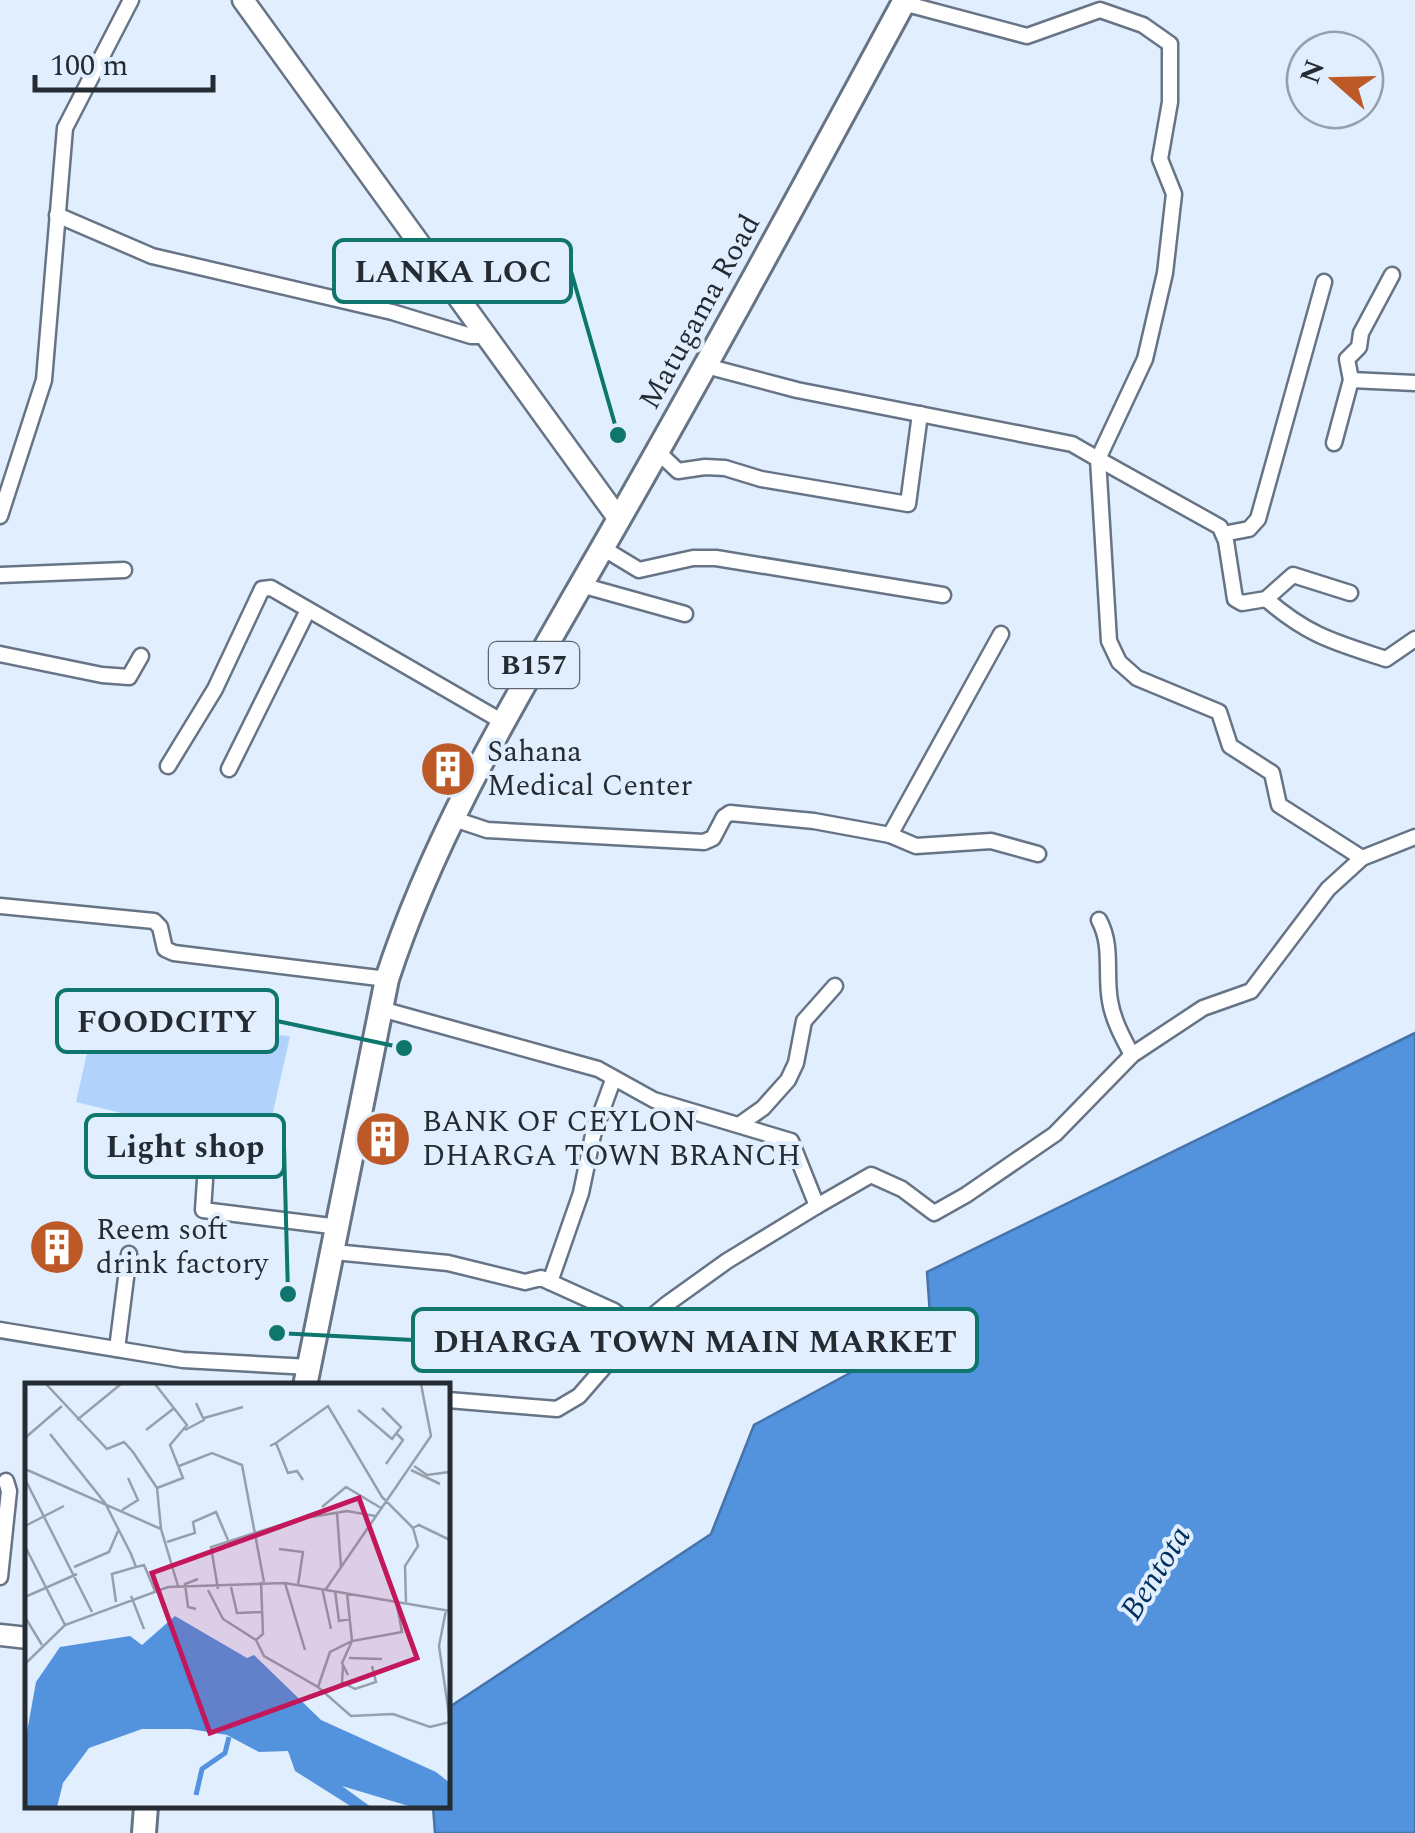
<svg xmlns="http://www.w3.org/2000/svg" width="1415" height="1833" viewBox="0 0 1415 1833" font-family="Spectral,serif">
<rect width="100%" height="100%" fill="#e1eefe"/>
<polygon fill="#b1d2fb" points="101,991 201,1029 290,1036 265,1148 76,1102"/>
<polygon fill="#5392dd" stroke="#4573aa" stroke-width="2.5" points="1415,1033 1415,1833 435,1833 433,1806 448,1806 448,1708 711,1534 754,1425 931,1329 927,1272"/>
<g fill="none" stroke-linecap="round" stroke-linejoin="round">
<g stroke="#667486" stroke-width="19">
<g id="street">
<polyline points="903,3 1027,36 1100,10 1143,25 1170,44 1170,102 1160,159 1174,194 1165,273 1145,359 1098,459 1220,527 1226,541 1235,599 1242,603 1266,599 1293,575 1350,593"/>
<polyline points="57,215 152,256 392,312 471,336 487,336"/>
<polyline points="706,366 797,390 1072,444 1098,459 1109,641 1119,662 1137,678 1219,712 1230,746 1272,773 1279,805 1362,858"/>
<polyline points="1351,380 1415,383"/>
<polyline points="1334,443 1351,380 1347,359 1359,347 1361,333 1392,275"/>
<polyline points="657,451 678,471 705,467 725,468 761,479 908,504 920,414"/>
<polyline points="0,516 44,380 65,128 131,0"/>
<polyline points="1223,534 1249,529 1258,519 1324,282"/>
<polyline points="601,547 639,570 693,558 716,558 943,595"/>
<polyline points="0,575 124,570"/>
<polyline points="581,585 685,614"/>
<path d="M 1266,599 C 1309,636 1334,642 1386,659 L 1415,639"/>
<polyline points="0,654 102,675 129,677 141,656"/>
<polyline points="168,766 215,689 262,589 271,588 503,722"/>
<polyline points="229,769 308,610"/>
<polyline points="451,818 487,830 704,842 713,838 724,817 730,813 814,821 890,835 916,846 991,841 1038,854"/>
<polyline points="890,835 1001,634"/>
<polyline points="0,906 154,921 160,927 165,949 174,953 387,979"/>
<path d="M 1099,920 C 1113,946 1105,973 1110,1001 C 1113,1020 1123,1038 1132,1055"/>
<polyline points="381,1009 598,1069 654,1100 791,1141 817,1206 727,1261 667,1304 637,1329 579,1396 557,1409 448,1400"/>
<polyline points="739,1125 763,1108 788,1080 796,1063 804,1021 835,986"/>
<polyline points="205,1180 203,1210 339,1227"/>
<polyline points="817,1206 871,1175 902,1189 934,1213 966,1195 1055,1134 1132,1055 1203,1008 1251,991 1328,889 1362,858 1415,837"/>
<polyline points="334,1252 448,1263 525,1282 541,1278 550,1282 581,1193 593,1135 613,1080"/>
<polyline points="550,1282 614,1311 637,1329"/>
<polyline points="0,1330 183,1360 310,1367"/>
<polyline points="117,1349 129,1254"/>
<polyline points="0,1577 9,1491 6,1481"/>
</g>
</g>
<g stroke="#667486" stroke-width="25">
<g id="secondary">
<polyline points="243,0 618,518"/>
<polyline points="0,1635 28,1638"/>
</g>
</g>
<g stroke="#667486" stroke-width="28">
<g id="primary">
<path d="M 305,1386 L 387,979 C 433,838 508,712 581,585 C 693,392 799,196 905,0"/>
<polyline points="144,1833 146,1806"/>
</g>
</g>
<use href="#street" stroke="#fff" stroke-width="14"/>
<use href="#secondary" stroke="#fff" stroke-width="20"/>
<use href="#primary" stroke="#fff" stroke-width="22"/>
</g>
<defs>
<g id="building-disc" transform="scale(2.875)"><circle r="9.5" fill="#bd5827" stroke="#e1eefe"/><path d="M-4-6H4V6H1V3H-1V6H-4ZM-2.5-4.3h1.7v1.8h-1.7ZM.8-4.3h1.7v1.8H.8ZM-2.5-1h1.7V.8h-1.7ZM.8-1h1.7V.8H.8Z" fill="#fff"/></g>
</defs>
<g fill-rule="evenodd">
<use href="#building-disc" x="448" y="769"/>
<use href="#building-disc" x="383" y="1139"/>
<use href="#building-disc" x="57" y="1247"/>
</g>
<g text-anchor="middle" dominant-baseline="central" stroke-width="8" stroke-linejoin="round" paint-order="stroke">
<rect fill="#e1eefe" stroke="#5d6670" stroke-width="2.5" x="489" y="642" width="90" height="46" rx="8"/>
<g font-size="28" font-weight="bold" fill="#252b33">
<text x="534" y="665">B157</text>
</g>
<g font-size="30" fill="#252b33" stroke="#e1eefe">
<text transform="translate(700 312) rotate(-61)">Matugama Road</text>
</g>
<g font-size="30" fill="#252b33" stroke="#e1eefe" text-anchor="start">
<text x="487" y="752">Sahana<tspan x="487" dy="34">Medical Center</tspan></text>
<text x="422" y="1122">BANK OF CEYLON<tspan x="422" dy="34">DHARGA TOWN BRANCH</tspan></text>
<text x="96" y="1230">Reem soft<tspan x="96" dy="34">drink factory</tspan></text>
</g>
<g font-size="32" font-style="italic" fill="#002e5d" stroke="#e1eefe">
<text transform="translate(1156 1573) rotate(-58)">Bentota</text>
</g>
</g>
<g transform="translate(25 1383)">
<rect width="425" height="425" fill="#e1eefe"/>
<path d="M 150,233 L 222,275 L 229,272 L 296,337 L 411,389 L 425,400 L 425,424 L 387,424 L 317,403 L 346,424 L 327,424 L 270,388 L 263,368 L 234,369 L 202,352 L 165,346 L 117,346 L 64,365 L 38,400 L 32,424 L 0,424 L 0,360 L 11,299 L 35,264 L 105,253 L 117,262 Z" fill="#5392dd"/>
<path fill="none" stroke="#5392dd" stroke-width="5" d="M 171,412 L 177,386 L 200,370 L 204,354"/>
<path fill="none" stroke="#96a0ad" stroke-width="2.5" d="M 21,1 L 82,66 L 99,59 L 108,69 L 132,105 L 136,146M 130,1 L 162,42 L 145,62 L 158,95 L 132,105M 333,27 L 367,56 L 376,44 L 357,25M 179,35 L 218,24M 52,37 L 96,1M 121,47 L 148,26M 160,47 L 179,37 L 171,20M 25,51 L 80,120 L 106,171 L 111,184 L 87,191 L 91,219M 0,55 L 37,23M 251,60 L 303,23 L 357,114 L 388,145 L 393,163 L 380,183 L 381,219M 245,63 L 251,60 L 263,90 L 272,88 L 278,97M 361,81 L 378,57 L 372,51M 154,83 L 187,70 L 217,82 L 239,199M 389,83 L 402,92 L 424,89M 0,86 L 136,146 L 153,203M 386,87 L 415,101M 0,96 L 67,229M 297,124 L 321,104 L 356,125M 97,127 L 113,117 L 103,95M 312,130 L 316,184M 0,143 L 39,123M 388,145 L 394,142 L 425,157M 142,159 L 170,150 L 168,139 L 191,129 L 203,157M 0,163 L 40,242M 254,166 L 278,169 L 273,202M 49,184 L 84,169 L 93,148M 111,184 L 119,182 L 130,208M 260,200 L 280,267M 206,204 L 212,230 L 237,229M 297,205 L 306,246M 193,206 L 186,164 L 274,136 L 322,128 L 350,133M 301,206 L 406,53 L 396,1M 183,207 L 198,236 L 231,257 L 238,251 L 236,199M 310,208 L 314,238 L 325,236M 106,213 L 119,246M 0,214 L 52,191M 171,226 L 163,224 L 160,201 L 173,196M 421,227 L 414,263 L 425,338M 0,234 L 17,262M 231,257 L 239,273 L 293,304 L 326,333 L 368,331 L 405,344 L 425,339M 324,275 L 357,276M 0,281 L 40,242 L 143,204 L 260,200 L 425,228M 318,283 L 317,299 L 330,306 L 351,299 L 347,283M 323,292 L 317,280 L 327,258 L 377,249 L 371,217M 293,304 L 305,269 L 327,258 L 322,210"/>
<path fill="#c2185b" fill-opacity="0.15" stroke="#c2185b" stroke-width="5" d="M 334,115 L 392,275 L 185,350 L 127,190 Z"/>
<rect width="425" height="425" fill="none" stroke="#252b33" stroke-width="5"/>
</g>
<path fill="none" stroke="#0f766e" stroke-width="4" d="M618 435L571 271M404 1048L277 1021M288 1294L284 1146M277 1333L413 1340"/>
<g fill="#0f766e" stroke="#e1eefe" stroke-width="4">
<circle cx="618" cy="435" r="10"/>
<circle cx="404" cy="1048" r="10"/>
<circle cx="288" cy="1294" r="10"/>
<circle cx="277" cy="1333" r="10"/>
</g>
<g fill="#e1eefe" stroke="#0f766e" stroke-width="4">
<rect x="334" y="240" width="237" height="62" rx="10"/>
<rect x="57" y="990" width="220" height="62" rx="10"/>
<rect x="86" y="1115" width="198" height="62" rx="10"/>
<rect x="413" y="1309" width="564" height="62" rx="10"/>
</g>
<g font-size="32" text-anchor="middle" font-weight="bold" fill="#252b33">
<text x="453" y="282">LANKA LOC</text>
<text x="167" y="1032">FOODCITY</text>
<text x="185" y="1157">Light shop</text>
<text x="695" y="1352">DHARGA TOWN MAIN MARKET</text>
</g>
<g transform="translate(1335 80) rotate(290)"><circle r="48" fill="#e1eefe" stroke="#96a0ad" stroke-width="2.5"/>
<path d="M0-8L18 38L0 25L-18 38Z" fill="#bd5827"/>
<text y="-15" font-size="28" font-weight="bold" text-anchor="middle" fill="#252b33">N</text>
</g>
<path d="M35 75v15h178v-15" fill="none" stroke="#252b33" stroke-width="5"/>
<text x="50" y="75" font-size="30" fill="#252b33" stroke="#e1eefe" stroke-width="8" paint-order="stroke">100 m</text>
</svg>
